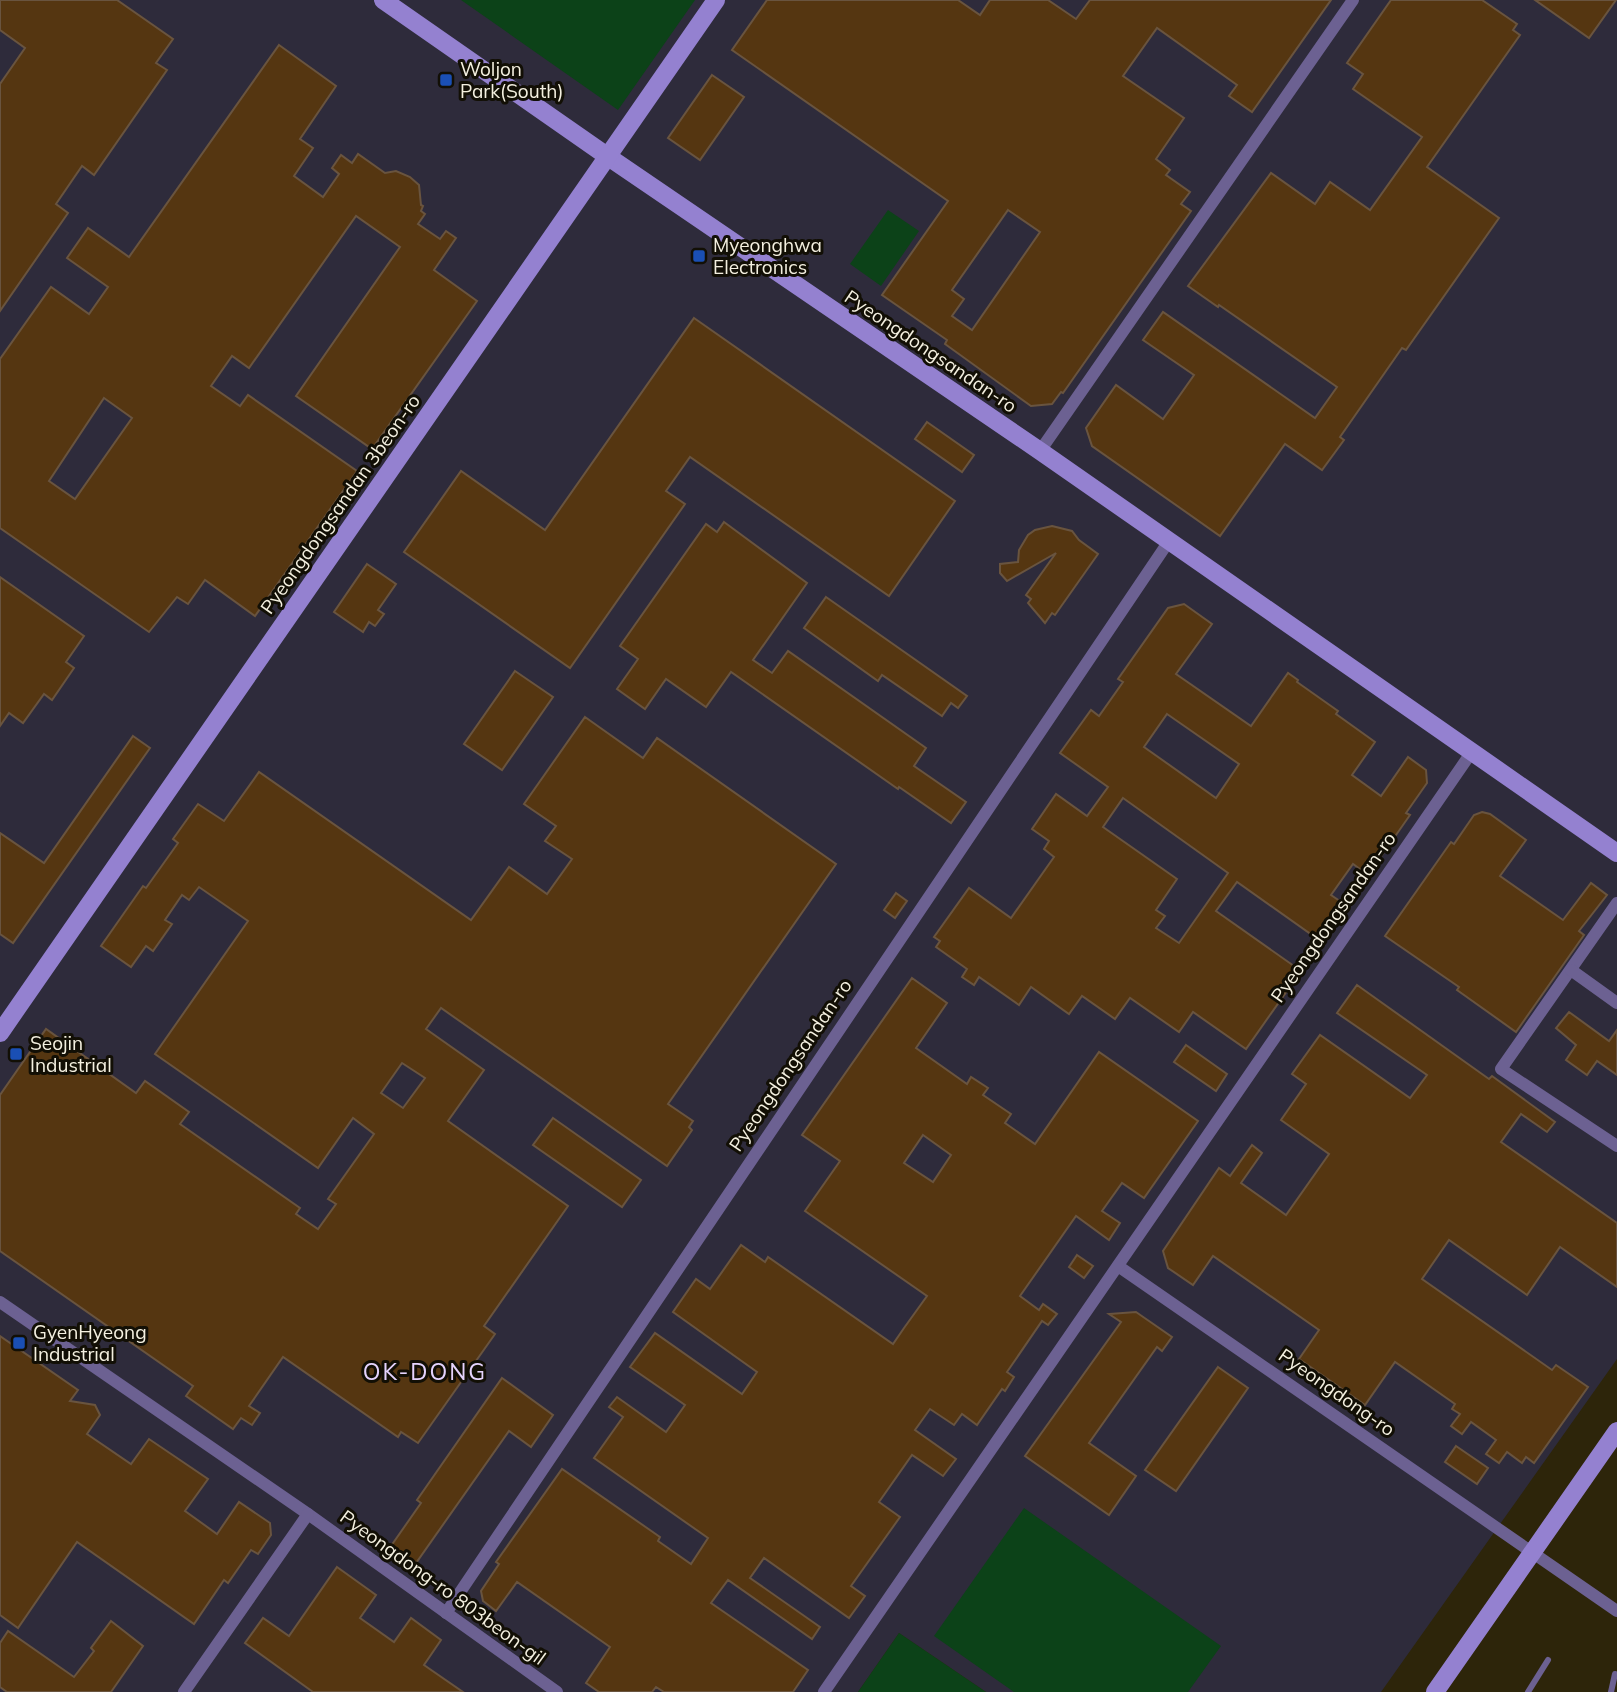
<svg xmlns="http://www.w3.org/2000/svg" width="1617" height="1692" viewBox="0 0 1617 1692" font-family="Mulish,sans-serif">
<rect width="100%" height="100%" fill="#2d250a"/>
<polygon fill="#2e2b3b" points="0,0 1617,0 1617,1359 1381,1692 986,1692 899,1633 858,1692 0,1692"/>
<g fill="#0c4218">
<polygon points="461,0 695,0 618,110"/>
<polygon points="888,210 919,231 881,286 850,264"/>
<polygon points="1024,1508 1221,1646 1188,1692 1014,1692 934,1636"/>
<polygon points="899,1633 986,1692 858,1692"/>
</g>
<g fill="#553611" stroke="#69543f" stroke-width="2" fill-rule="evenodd">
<polygon points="0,0 117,0 173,39 156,63 167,70 94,175 82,166 56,204 68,213 0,311 0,84 25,48 0,30"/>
<path d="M 767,0 L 958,0 L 980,15 L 990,0 L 1048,0 L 1076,19 L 1090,0 L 1331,0 L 1252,112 L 1229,96 L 1237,85 L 1157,28 L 1123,76 L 1184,118 L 1156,159 L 1170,170 L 1166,175 L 1190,192 L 1181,204 L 1191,211 L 1063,393 L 1061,392 L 1052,404 L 1031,406 L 945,344 L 947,340 L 882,295 L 948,201 L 732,50 ZM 1008,210 L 1040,232 L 972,330 L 952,316 L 964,299 L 952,290 Z"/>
<polygon points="1391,0 1482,0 1517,24 1513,30 1520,35 1427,167 1499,218 1406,350 1402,348 1340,437 1344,440 1322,470 1285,444 1220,536 1092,446 1086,428 1116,385 1163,419 1194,375 1143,340 1163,312 1315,418 1337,387 1219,305 1218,307 1188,286 1271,173 1315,204 1330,182 1370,210 1422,137 1353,89 1363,74 1347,63"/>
<polygon points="1535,0 1616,0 1589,38"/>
<path d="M 279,45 L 336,86 L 300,139 L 313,148 L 294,176 L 323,197 L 339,174 L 332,168 L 341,155 L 352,163 L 358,154 L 385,173 L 396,171 L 410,177 L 419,185 L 421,205 L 423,206 L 421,211 L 425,214 L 418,224 L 440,239 L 446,231 L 456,238 L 434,270 L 477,301 L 372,449 L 296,396 L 400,247 L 356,216 L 249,368 L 232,356 L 211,386 L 240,406 L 248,395 L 357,471 L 255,616 L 205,580 L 188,604 L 177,597 L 149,632 L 0,528 L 0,359 L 51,287 L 89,314 L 108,287 L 67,258 L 88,228 L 129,257 ZM 104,398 L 132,418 L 75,499 L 49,481 Z"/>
<polygon points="712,75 744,97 700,160 668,138"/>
<polygon points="694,318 955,501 889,596 690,457 666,491 685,504 570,668 404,552 461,471 545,530"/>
<polygon points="927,422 974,455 962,472 915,439"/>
<polygon points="724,522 807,583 753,660 772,673 788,651 926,748 914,766 966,802 951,823 899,787 898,789 731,672 706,707 666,679 645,709 617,689 638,659 620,646 706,524 717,532"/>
<polygon points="1052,526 1072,531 1079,540 1098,554 1055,615 1052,613 1045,623 1028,603 1031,599 1026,595 1056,553 1007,581 1000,573 1000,564 1018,562 1019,550 1028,535 1035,530"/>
<polygon points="367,564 396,584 378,610 384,614 375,626 369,622 363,632 334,612"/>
<polygon points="0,577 84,636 66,662 74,668 52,700 44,694 23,723 9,713 0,726"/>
<polygon points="826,597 967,696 958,708 951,703 942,716 882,675 878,681 804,628"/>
<path d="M 1184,604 L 1212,624 L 1176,674 L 1251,726 L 1288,673 L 1298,680 L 1297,682 L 1338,711 L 1336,714 L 1375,742 L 1352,775 L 1381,796 L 1408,757 L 1426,770 L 1427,783 L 1406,813 L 1410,815 L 1368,875 L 1353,864 L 1331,895 L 1347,906 L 1322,942 L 1237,882 L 1216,911 L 1301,971 L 1246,1049 L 1193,1012 L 1179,1032 L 1130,998 L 1115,1019 L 1082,996 L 1069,1014 L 1031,987 L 1019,1005 L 979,977 L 974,985 L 962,977 L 967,969 L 936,947 L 940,941 L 934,937 L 969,888 L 1011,918 L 1054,857 L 1044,849 L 1049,841 L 1032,829 L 1056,794 L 1087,816 L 1108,787 L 1060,753 L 1091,710 L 1099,716 L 1123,682 L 1118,679 L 1168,608 ZM 1167,714 L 1239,764 L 1216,798 L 1144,747 ZM 1123,798 L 1228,873 L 1179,943 L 1156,928 L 1165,916 L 1156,910 L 1177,879 L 1103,827 Z"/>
<polygon points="515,671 553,697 502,770 464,744"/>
<path d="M 585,717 L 643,758 L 657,738 L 836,864 L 668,1104 L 693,1121 L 689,1127 L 692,1130 L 667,1166 L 441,1008 L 426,1029 L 484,1070 L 448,1121 L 568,1206 L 484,1326 L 495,1334 L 418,1443 L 401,1432 L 398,1437 L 283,1357 L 249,1406 L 260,1413 L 252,1425 L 241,1418 L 233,1429 L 186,1396 L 193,1386 L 0,1251 L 0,1095 L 46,1029 L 136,1093 L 145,1081 L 189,1112 L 180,1124 L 300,1208 L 296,1214 L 318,1229 L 336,1204 L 328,1199 L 374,1134 L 353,1118 L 318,1168 L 155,1054 L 248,921 L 199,887 L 189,900 L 182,895 L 165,920 L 172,924 L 153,951 L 146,946 L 131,967 L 101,946 L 143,886 L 146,888 L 178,843 L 173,839 L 198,804 L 224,821 L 259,772 L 471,920 L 509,867 L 547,894 L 572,859 L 545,841 L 556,826 L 524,804 ZM 402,1063 L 425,1078 L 403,1108 L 381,1093 Z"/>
<polygon points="133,736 150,748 13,943 0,934 0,833 44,863"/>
<polygon points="1482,812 1490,814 1526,840 1500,876 1563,920 1591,883 1607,895 1579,931 1584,935 1516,1032 1457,990 1459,987 1385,936 1451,842 1454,844 1474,815"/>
<polygon points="896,893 907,901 895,918 884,910"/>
<path d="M 912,978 L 947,1003 L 916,1048 L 967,1084 L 971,1077 L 988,1088 L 983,1095 L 1011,1114 L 1005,1123 L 1035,1144 L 1099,1052 L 1198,1121 L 1144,1198 L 1122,1183 L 1102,1211 L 1120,1223 L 1109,1240 L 1076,1216 L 1020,1296 L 1039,1310 L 1043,1304 L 1057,1314 L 1048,1325 L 1042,1321 L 1007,1372 L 1014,1377 L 1005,1391 L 1002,1389 L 977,1425 L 962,1414 L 954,1425 L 930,1409 L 915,1430 L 956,1459 L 943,1476 L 912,1455 L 879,1502 L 900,1517 L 851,1586 L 865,1596 L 849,1618 L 764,1558 L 750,1578 L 820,1627 L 812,1639 L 728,1580 L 711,1603 L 808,1670 L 793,1692 L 664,1692 L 656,1687 L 652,1692 L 599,1692 L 586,1683 L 610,1647 L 517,1582 L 496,1611 L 483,1601 L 481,1591 L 499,1564 L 496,1562 L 562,1469 L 660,1537 L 658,1541 L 691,1564 L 708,1538 L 594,1458 L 623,1417 L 609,1407 L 617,1397 L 666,1432 L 685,1405 L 630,1367 L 655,1333 L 742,1394 L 757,1372 L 673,1312 L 696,1279 L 710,1289 L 741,1245 L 765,1262 L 768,1257 L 893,1344 L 904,1328 L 927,1296 L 805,1211 L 840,1161 L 802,1135 ZM 923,1135 L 951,1155 L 933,1182 L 904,1163 Z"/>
<polygon points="1357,985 1489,1079 1492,1076 1555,1122 1547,1132 1521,1114 1501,1142 1617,1223 1617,1287 1560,1247 1527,1295 1449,1240 1422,1279 1552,1370 1556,1365 1588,1387 1534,1463 1526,1457 1522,1463 1507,1452 1499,1463 1486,1454 1496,1440 1471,1422 1462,1434 1451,1426 1460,1414 1452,1409 1455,1404 1395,1362 1365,1405 1299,1359 1319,1330 1213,1256 1193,1285 1168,1268 1163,1251 1219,1168 1230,1176 1252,1145 1262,1153 1241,1183 1286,1215 1329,1154 1281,1120 1306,1084 1292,1074 1320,1035 1410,1098 1427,1075 1337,1013"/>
<polygon points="1569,1012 1609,1041 1617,1030 1617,1075 1597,1061 1587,1075 1566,1060 1576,1045 1556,1028"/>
<polygon points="1186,1045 1227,1074 1216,1091 1174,1062"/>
<polygon points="553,1118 641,1180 622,1207 533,1145"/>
<polygon points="1077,1255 1093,1266 1084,1278 1069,1267"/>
<polygon points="1136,1312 1172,1337 1162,1351 1157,1347 1089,1443 1136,1476 1109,1515 1025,1456 1121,1322 1109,1314"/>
<polygon points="0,1336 78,1390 70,1401 95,1405 100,1415 87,1434 131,1464 149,1439 208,1479 185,1511 217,1534 239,1502 270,1523 271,1535 258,1554 251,1550 228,1583 224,1580 194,1624 77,1542 18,1628 0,1615"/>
<polygon points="1218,1367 1248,1388 1176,1491 1145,1470"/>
<polygon points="502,1378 553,1415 531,1447 509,1431 416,1563 391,1546 421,1503 417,1500"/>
<polygon points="1456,1446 1488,1468 1477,1484 1445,1462"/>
<polygon points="337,1567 376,1595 360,1618 394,1642 411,1618 441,1640 424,1665 463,1692 313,1692 245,1643 263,1618 289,1636"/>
<polygon points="111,1621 143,1646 111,1692 7,1692 0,1687 0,1643 8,1631 74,1677 94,1651 91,1648"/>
</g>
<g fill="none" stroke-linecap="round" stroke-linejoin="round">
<g stroke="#6c6192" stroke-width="6">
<polyline points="1528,1692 1548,1660"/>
<polyline points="1611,1692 1615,1674"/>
</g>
<g stroke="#6c6192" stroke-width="12">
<polyline points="1040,451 1353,0"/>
<polyline points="1617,903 1501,1069 1617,1146"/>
<polyline points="1571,970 1617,1003"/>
<polyline points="1118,1266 1617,1611"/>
<polyline points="0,1302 308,1514 557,1692"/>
<polyline points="446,1613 1169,541"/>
<polyline points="184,1692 308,1514"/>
<polyline points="824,1692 1471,753"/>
</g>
<g stroke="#9481d0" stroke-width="18">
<polyline points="383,0 607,156 1040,451 1617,853"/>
<polyline points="0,1033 716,0"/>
<polyline points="1435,1692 1617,1431"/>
</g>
</g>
<g fill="#1a4fb4" stroke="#120f05" stroke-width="2.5">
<rect x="439" y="73" width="14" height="14" rx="3.5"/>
<rect x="692" y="249" width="14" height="14" rx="3.5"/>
<rect x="9" y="1047" width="14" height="14" rx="3.5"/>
<rect x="12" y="1336" width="14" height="14" rx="3.5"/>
</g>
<g text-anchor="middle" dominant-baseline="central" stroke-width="6" stroke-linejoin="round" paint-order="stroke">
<g font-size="19" fill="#f4f0e0" stroke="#120f05" text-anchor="start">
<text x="460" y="69">Woljon<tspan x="460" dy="22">Park(South)</tspan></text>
<text x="713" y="245">Myeonghwa<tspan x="713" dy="22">Electronics</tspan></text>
<text x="30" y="1043">Seojin<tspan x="30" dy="22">Industrial</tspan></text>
<text x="33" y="1332">GyenHyeong<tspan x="33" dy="22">Industrial</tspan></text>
</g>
<g font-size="19" fill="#f4f0e0" stroke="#120f05">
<text transform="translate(931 351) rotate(34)">Pyeongdongsandan-ro</text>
<text transform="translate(340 504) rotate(-55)">Pyeongdongsandan 3beon-ro</text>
<text transform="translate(1333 917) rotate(-55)">Pyeongdongsandan-ro</text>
<text transform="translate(790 1065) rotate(-56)">Pyeongdongsandan-ro</text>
<text transform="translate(1337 1392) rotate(35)">Pyeongdong-ro</text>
<text transform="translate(443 1587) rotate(36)">Pyeongdong-ro 803beon-gil</text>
</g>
<g font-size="23" letter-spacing="2" fill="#e5d3fd" stroke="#120f05">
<text x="425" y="1371">OK-DONG</text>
</g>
</g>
</svg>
